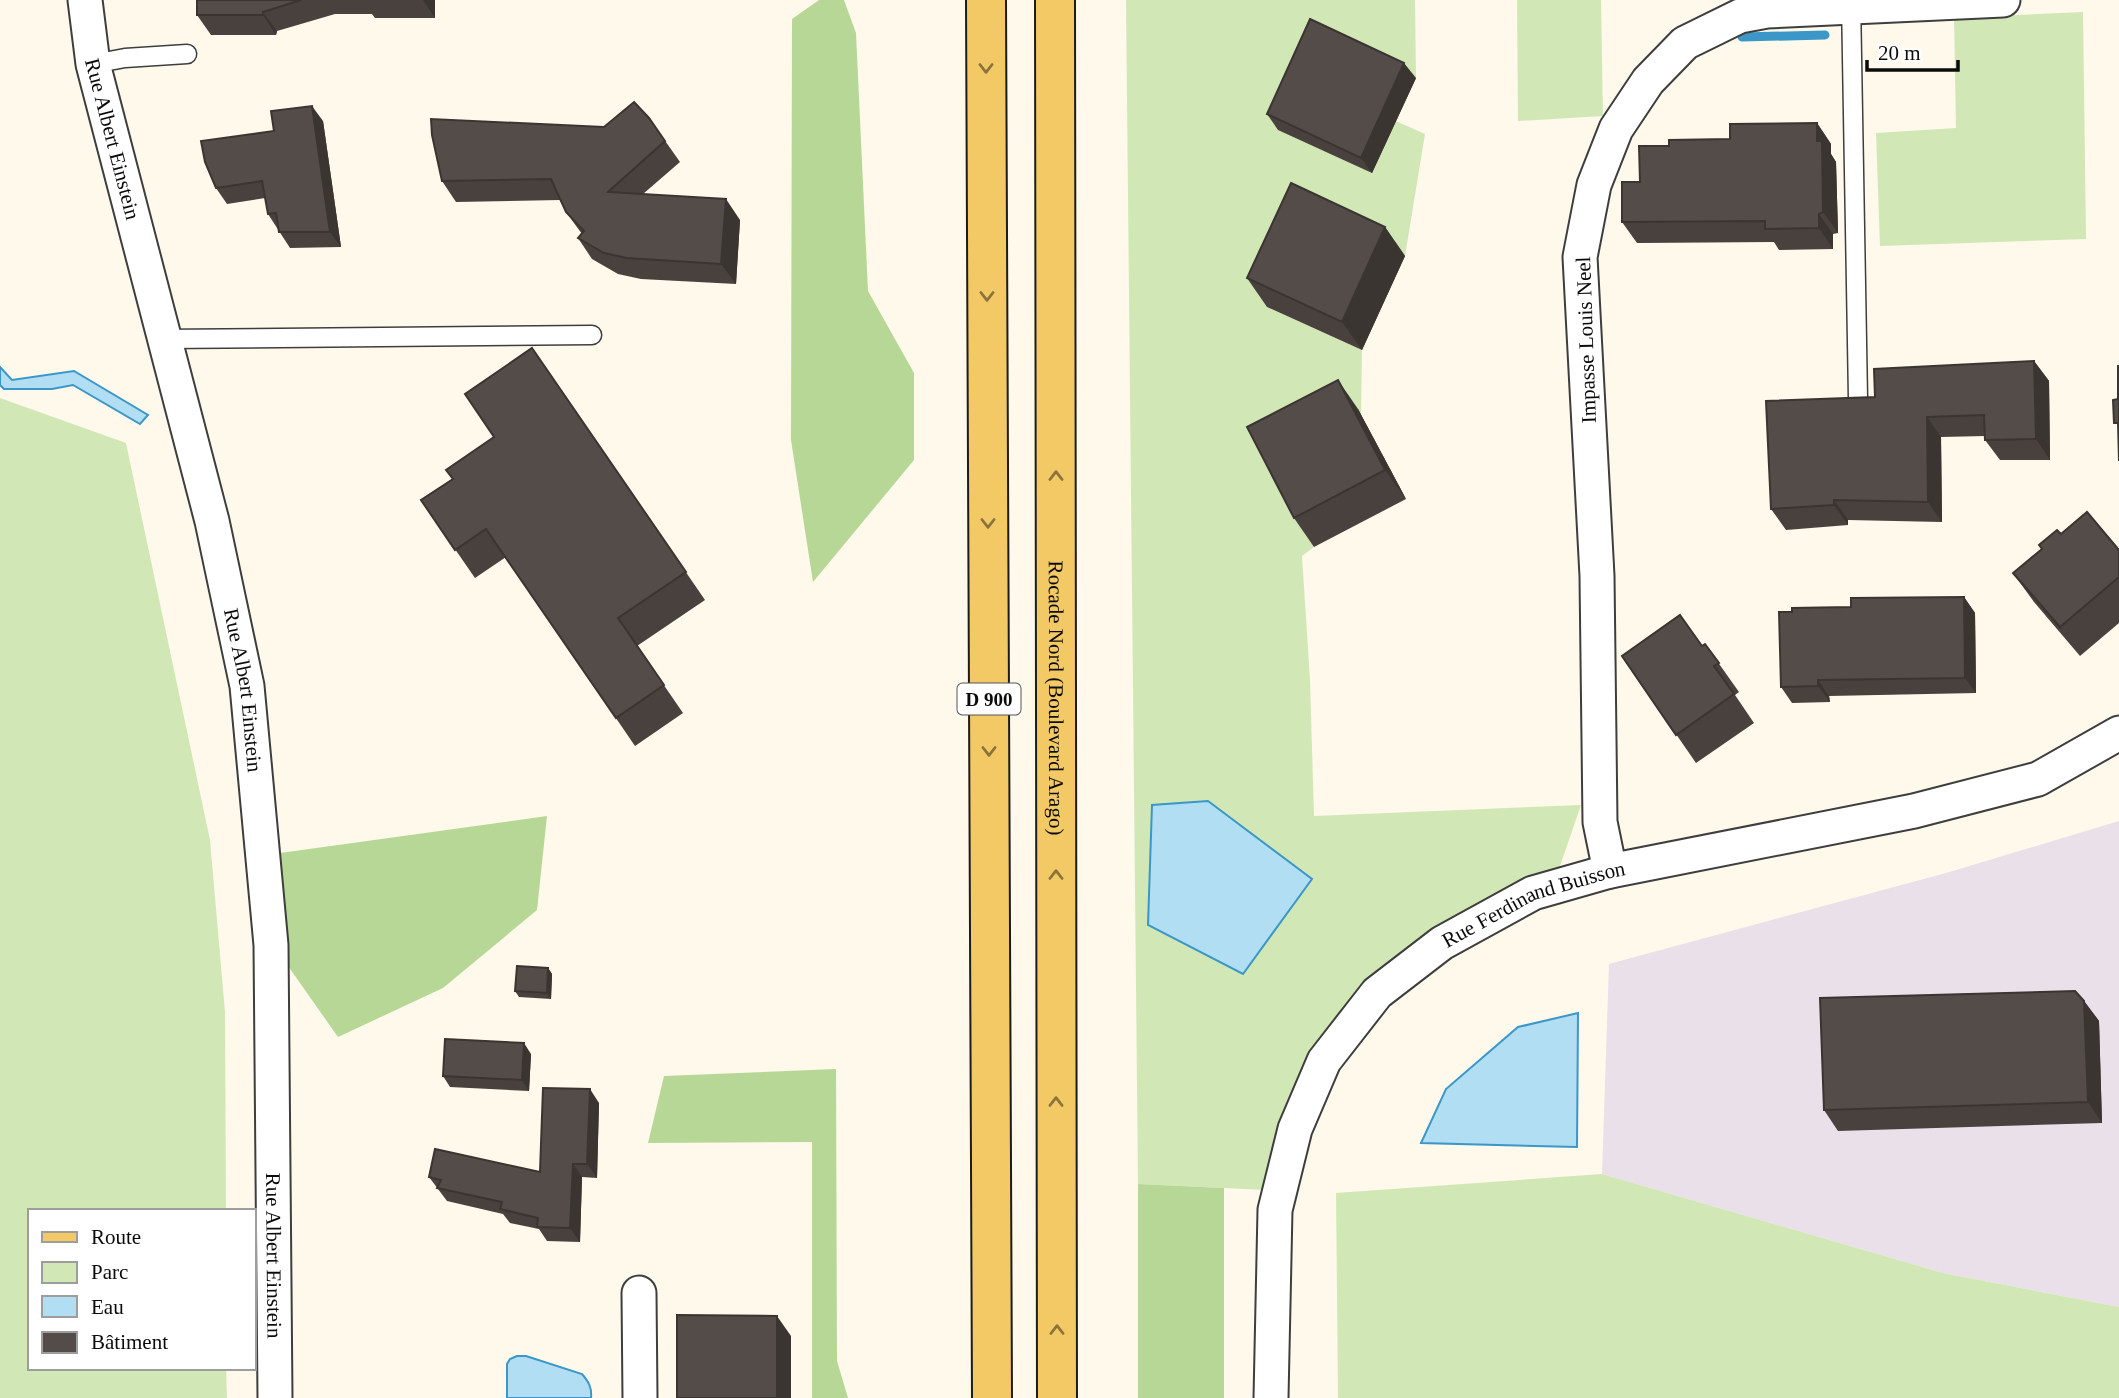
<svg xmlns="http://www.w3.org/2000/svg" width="2119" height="1398" viewBox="0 0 2119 1398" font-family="Georgia,serif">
<rect width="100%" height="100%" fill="#fef9eb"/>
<polygon fill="#e9e0ea" points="2119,821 2119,1307 1943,1273 1602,1174 1609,964 1946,873"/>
<g fill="#d2e7b6">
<polygon points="1126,0 1415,0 1416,78 1396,121 1425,134 1405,256 1311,212 1267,307 1362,350 1361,414 1268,456 1314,547 1302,556 1310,680 1314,816 1581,805 1559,869 1361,999 1266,1190 1138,1184"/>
<polygon points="1517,0 1601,0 1603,116 1518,121"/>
<polygon points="2083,12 2086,239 1880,246 1876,133 1956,128 1954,18"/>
<polygon points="0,398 126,443 210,840 225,1012 226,1211 30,1211 30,1368 226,1368 227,1398 0,1398"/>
<polygon points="1602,1174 1943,1273 2119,1307 2119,1398 1338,1398 1336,1193"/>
</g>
<g fill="#b7d796">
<polygon points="819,0 844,0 856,33 868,291 914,373 914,460 813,582 791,440 792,19"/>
<polygon points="547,816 537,910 443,988 338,1037 288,966 280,853"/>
<polygon points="836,1069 837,1361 848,1398 812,1398 812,1142 648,1143 664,1076"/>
<polygon points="1138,1184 1224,1188 1224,1398 1138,1398"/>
</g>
<g fill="#b1def3" stroke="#3b97c8" stroke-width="2">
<polygon points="0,367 12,380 74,371 148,415 140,424 73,385 52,389 4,389 0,385"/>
<polygon points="1208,801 1312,879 1243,974 1148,925 1152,805"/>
<polygon points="1578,1013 1577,1147 1421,1143 1446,1089 1518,1027"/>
<path d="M 517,1356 L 526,1356 L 582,1374 C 589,1382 592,1388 591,1398 L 507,1398 L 507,1364 L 510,1359 Z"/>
</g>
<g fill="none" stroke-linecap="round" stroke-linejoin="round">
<polyline stroke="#3b97c8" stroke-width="9" points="1742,37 1825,35"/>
<g stroke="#3e3e3e" stroke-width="21">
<g id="lane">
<polyline points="1851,0 1858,399"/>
<polyline points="93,64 125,58 187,54"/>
<polyline points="163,339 592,335"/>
</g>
</g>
<g stroke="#3e3e3e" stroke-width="37">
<g id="street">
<path id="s1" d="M 85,0 L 93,64 L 212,521 L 247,686 L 271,945 L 275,1398"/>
<polyline points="1610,871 1600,822 1597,576 1580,257 1594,185 1616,129 1648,81 1685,43 1740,16 1767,11 2003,0"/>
<polyline points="639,1293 640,1398"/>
<path id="s2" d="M 1271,1398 L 1275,1210 L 1295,1129 L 1324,1061 L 1377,993 L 1442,943 L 1533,893 L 1610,871 L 1914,811 L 2038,779 L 2119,733"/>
</g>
</g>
<g stroke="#1c1c1c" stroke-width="42">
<g id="primary">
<polyline points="986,0 992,1398"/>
<path id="s3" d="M 1055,0 L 1057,1398"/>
</g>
</g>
<use href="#lane" stroke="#fff" stroke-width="18"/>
<use href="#street" stroke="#fff" stroke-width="33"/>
<use href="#primary" stroke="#f3c965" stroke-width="38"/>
</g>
<g fill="#48413e">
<polygon points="197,0 435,0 435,18 375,18 372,14 335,14 277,31 276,35 211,35 197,15"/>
<polygon points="1416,78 1372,173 1278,130 1267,114"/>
<polygon points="649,118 680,162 643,194 740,220 736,284 641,279 618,274 592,259 578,238 582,234 566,212 560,200 456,202 442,181 604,127"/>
<polygon points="323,121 341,247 290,248 268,214 265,198 227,204 216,188 274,131"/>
<polygon points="1817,123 1831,144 1831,154 1836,162 1838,233 1833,234 1833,249 1779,250 1774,242 1637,243 1622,222 1640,182 1669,146 1730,139"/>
<polygon points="1385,227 1405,256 1362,350 1267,307 1247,278"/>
<polygon points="532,348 705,600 637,646 683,713 635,746 506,557 475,578 421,500 453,479 494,437"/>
<polygon points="2034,361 2049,381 2050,460 2000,460 1985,440 1985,436 1941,437 1942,522 1848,520 1848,525 1786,530 1771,509 1875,397"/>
<polygon points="1358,409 1406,499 1314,547 1294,518"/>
<polygon points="2061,534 2119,550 2119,623 2080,656 2034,602 2013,573"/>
<polygon points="1964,597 1975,613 1976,693 1829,696 1830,702 1792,703 1781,687 1792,612"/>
<polygon points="1705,644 1739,692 1735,695 1754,723 1696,763 1622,656 1702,646"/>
<polygon points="548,968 552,974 551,999 519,997 515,991"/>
<polygon points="2084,1001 2099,1021 2102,1123 1838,1131 1824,1110"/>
<polygon points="531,1054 529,1091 450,1087 443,1076"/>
<polygon points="599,1103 597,1178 582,1177 580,1242 547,1241 539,1229 510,1223 503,1214 447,1201 429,1177 540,1172"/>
</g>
<g fill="#3b3532">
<polygon points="423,0 435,0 435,18"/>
<polygon points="263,12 277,31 276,35 263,15"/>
<polygon points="1404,63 1416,78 1372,173 1361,158"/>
<polygon points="312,106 323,121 341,247 330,232"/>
<polygon points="1817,123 1831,144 1831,154 1836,162 1838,233 1823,212 1817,141"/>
<polygon points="726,199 740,220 736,284 721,264"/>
<polygon points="1819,214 1833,234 1833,249 1819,228"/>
<polygon points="1385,227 1405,256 1362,350 1342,322"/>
<polygon points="2034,361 2049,381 2050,460 2036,439"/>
<polygon points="1338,380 1358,409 1406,499 1385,470"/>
<polygon points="1927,417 1941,437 1942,522 1928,502"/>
<polygon points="1834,500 1848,520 1848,525 1834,505"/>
<polygon points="1964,597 1975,613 1976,693 1965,678"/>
<polygon points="1818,680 1829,696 1830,702 1818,686"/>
<polygon points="548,968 552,974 551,999 547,993"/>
<polygon points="2084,1001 2099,1021 2102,1123 2088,1102"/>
<polygon points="524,1043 531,1054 529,1091 522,1080"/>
<polygon points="590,1089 599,1103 597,1178 587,1164"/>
<polygon points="573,1164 582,1177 580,1242 570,1228"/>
<polygon points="777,1316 791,1336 791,1398 777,1398"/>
</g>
<g fill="#544c48" stroke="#3b3532" stroke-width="2">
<polygon points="197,0 301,0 263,12 263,15 197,15"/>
<polygon points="1310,19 1404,63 1361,158 1267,114"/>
<polygon points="634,102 649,118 665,141 608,192 726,199 721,264 627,258 604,253 578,238 584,231 566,212 551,179 442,181 432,135 431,119 604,127"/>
<polygon points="312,106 330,232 279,232 276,213 268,214 262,181 216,188 205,162 201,141 274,131 271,111"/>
<polygon points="1817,123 1817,141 1822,141 1823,212 1819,214 1819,228 1765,229 1765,221 1622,222 1622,182 1640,182 1639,146 1669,146 1669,140 1730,139 1730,124"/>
<polygon points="1291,183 1385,227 1342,322 1247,278"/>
<polygon points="532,348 686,572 618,618 664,685 616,718 486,529 455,550 421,500 453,479 446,470 494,437 465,394"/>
<polygon points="2034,361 2036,439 1985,440 1984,415 1927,417 1928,502 1834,500 1834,505 1771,509 1766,401 1875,397 1874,369"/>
<polygon points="2118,366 2119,366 2119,461 2118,423 2114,423 2113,400 2118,399"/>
<polygon points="1338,380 1385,470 1294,518 1247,427"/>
<polygon points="2087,512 2119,550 2119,577 2060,627 2013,573 2042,549 2039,545 2057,530 2061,534"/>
<polygon points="1964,597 1965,678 1818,680 1818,686 1781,687 1779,612 1792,612 1792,608 1851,607 1851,598"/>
<polygon points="1680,615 1702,646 1705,644 1719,663 1714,666 1734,694 1676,735 1622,656"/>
<polygon points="517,966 548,968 547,993 515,991"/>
<polygon points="2075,991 2084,1001 2088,1102 1824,1110 1820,998"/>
<polygon points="445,1039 524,1043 522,1080 443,1076"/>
<polygon points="543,1088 590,1089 587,1164 573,1164 570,1228 537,1227 538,1218 500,1209 502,1202 437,1188 441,1180 429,1177 435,1149 540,1172"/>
<polygon points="677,1315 777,1316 777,1398 677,1398"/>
</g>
<defs><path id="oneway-chevron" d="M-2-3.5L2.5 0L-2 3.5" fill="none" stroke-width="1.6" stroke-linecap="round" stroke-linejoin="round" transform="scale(1.75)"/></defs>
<g stroke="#8b743c">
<use href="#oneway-chevron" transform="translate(986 68) rotate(90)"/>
<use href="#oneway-chevron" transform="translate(987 296) rotate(90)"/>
<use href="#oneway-chevron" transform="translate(1056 476) rotate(-90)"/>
<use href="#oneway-chevron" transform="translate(988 523) rotate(90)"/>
<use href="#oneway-chevron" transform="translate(989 751) rotate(90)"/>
<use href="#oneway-chevron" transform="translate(1056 875) rotate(-90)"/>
<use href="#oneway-chevron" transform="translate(1056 1102) rotate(-90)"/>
<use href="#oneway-chevron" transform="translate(1057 1330) rotate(-90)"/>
</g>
<g text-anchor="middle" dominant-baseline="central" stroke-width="7" stroke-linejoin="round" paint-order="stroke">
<rect fill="#fff" stroke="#545454" stroke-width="2" x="957.5" y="683.5" width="63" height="31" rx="5"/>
<g font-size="19" font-weight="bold" fill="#0b0b0b">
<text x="989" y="699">D 900</text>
</g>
<g font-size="21" fill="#0b0b0b" stroke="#fff">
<text stroke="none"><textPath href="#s1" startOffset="142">Rue Albert Einstein</textPath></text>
<text transform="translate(1586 340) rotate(-92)">Impasse Louis Neel</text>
<text stroke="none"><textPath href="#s1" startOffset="709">Rue Albert Einstein</textPath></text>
<text stroke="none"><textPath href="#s3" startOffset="698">Rocade Nord (Boulevard Arago)</textPath></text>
<text stroke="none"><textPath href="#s2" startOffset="614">Rue Ferdinand Buisson</textPath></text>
<text stroke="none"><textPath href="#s1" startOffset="1276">Rue Albert Einstein</textPath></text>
</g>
</g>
<rect x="28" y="1209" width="228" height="161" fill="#ffffff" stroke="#9d9d9d" stroke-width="2"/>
<rect x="42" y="1232" width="35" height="10" fill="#f3c965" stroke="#9d9d9d" stroke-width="2"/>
<text x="91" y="1244" font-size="21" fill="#0b0b0b">Route</text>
<rect x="42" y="1262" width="35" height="21" fill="#d2e7b6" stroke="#9d9d9d" stroke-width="2"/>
<text x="91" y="1279" font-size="21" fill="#0b0b0b">Parc</text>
<rect x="42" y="1296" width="35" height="21" fill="#b1def3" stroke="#9d9d9d" stroke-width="2"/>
<text x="91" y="1314" font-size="21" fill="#0b0b0b">Eau</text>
<rect x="42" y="1332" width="35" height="21" fill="#544c48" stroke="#9d9d9d" stroke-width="2"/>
<text x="91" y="1349" font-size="21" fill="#0b0b0b">Bâtiment</text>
<path d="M1867 60v10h91v-10" fill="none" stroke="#0b0b0b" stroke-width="3.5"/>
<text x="1878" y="60" font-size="21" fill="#0b0b0b" stroke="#ffffff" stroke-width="5" paint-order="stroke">20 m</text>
</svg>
